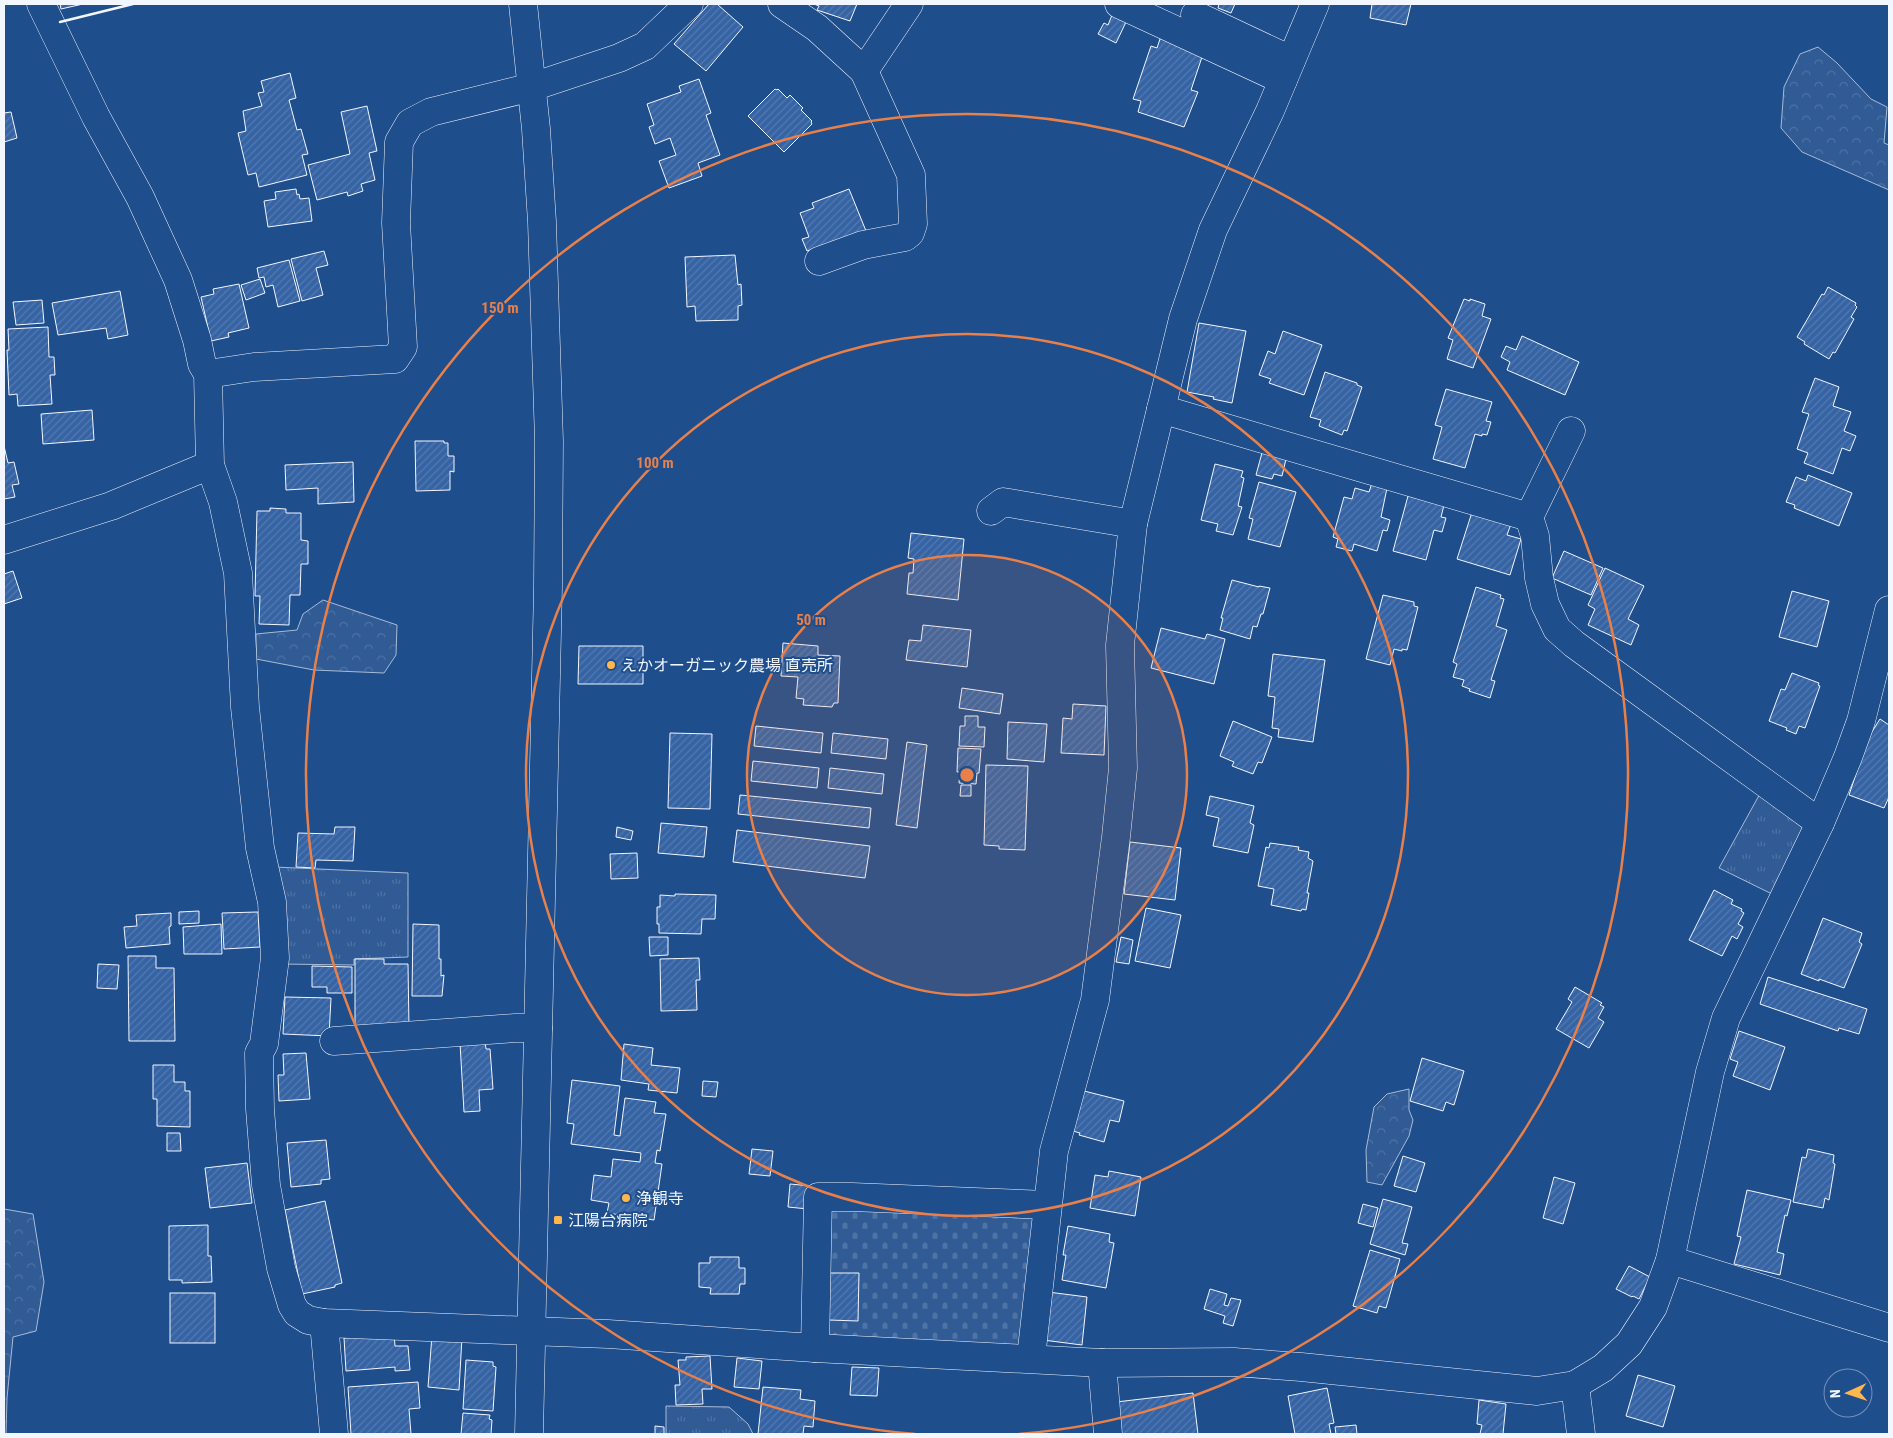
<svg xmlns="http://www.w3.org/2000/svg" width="1893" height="1438" viewBox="0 0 1893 1438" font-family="'Roboto Condensed','Noto Sans JP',sans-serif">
<defs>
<pattern id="grass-tufts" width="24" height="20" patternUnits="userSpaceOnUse" patternTransform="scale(1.25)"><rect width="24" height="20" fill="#305b95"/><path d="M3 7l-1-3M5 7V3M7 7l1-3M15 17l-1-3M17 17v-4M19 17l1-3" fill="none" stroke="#4e73a5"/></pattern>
<pattern id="forest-crowns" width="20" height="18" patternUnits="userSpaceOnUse" patternTransform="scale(1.25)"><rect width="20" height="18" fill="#305b95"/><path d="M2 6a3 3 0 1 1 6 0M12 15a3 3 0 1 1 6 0" fill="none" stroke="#4e73a5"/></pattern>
<pattern id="cemetery-stones" width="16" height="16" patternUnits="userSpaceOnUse" patternTransform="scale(1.25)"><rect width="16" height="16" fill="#305b95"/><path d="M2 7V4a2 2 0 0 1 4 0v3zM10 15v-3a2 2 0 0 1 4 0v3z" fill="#4e73a5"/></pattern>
<pattern id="building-hatch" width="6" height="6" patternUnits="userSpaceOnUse" patternTransform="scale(1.25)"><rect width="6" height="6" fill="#3563a3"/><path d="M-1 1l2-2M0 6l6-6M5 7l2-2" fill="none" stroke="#537ab1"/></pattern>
</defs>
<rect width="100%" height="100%" fill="#1f4e8c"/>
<g fill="url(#grass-tufts)" stroke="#a8bbd7">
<polygon points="1762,790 1803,827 1772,894 1719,868"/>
<polygon points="274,867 408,873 408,957 354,959 354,965 281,964"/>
<polygon points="666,1406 729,1407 748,1424 753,1434 666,1434"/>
</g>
<g fill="url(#forest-crowns)" stroke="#a8bbd7">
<polygon points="1818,47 1837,63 1871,99 1887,107 1884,143 1889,145 1889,190 1802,152 1781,128 1784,87 1800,54"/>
<polygon points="323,600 397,625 396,655 384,673 314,670 256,659 256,634 297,630 303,614"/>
<polygon points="1409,1089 1409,1110 1413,1120 1409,1136 1382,1185 1367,1182 1366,1150 1374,1107 1387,1094"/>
<polygon points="4,1209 33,1214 44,1282 36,1331 13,1337 7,1398 6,1434 4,1434"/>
</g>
<polygon fill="url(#cemetery-stones)" stroke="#a8bbd7" points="825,1209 1038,1212 1020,1348 823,1337"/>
<g fill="url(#building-hatch)" stroke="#f2f6ff">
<polygon points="60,4 83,4 61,9"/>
<polygon points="709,4 717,4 743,27 706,71 674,44"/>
<polygon points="814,4 857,4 850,21 817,10 819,6"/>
<polygon points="1219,4 1235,4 1231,13 1218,8"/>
<polygon points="1372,4 1411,4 1406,25 1370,18"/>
<polygon points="1112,15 1126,22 1116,43 1098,34 1104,23 1108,25"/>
<polygon points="1162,33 1204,51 1191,90 1198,92 1184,127 1138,112 1141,101 1133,99 1151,46 1157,48"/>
<polygon points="290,73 296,98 289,100 297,130 301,129 308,154 302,155 307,175 259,187 256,173 248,175 238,133 246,131 243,111 262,106 258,93 264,92 261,81"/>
<polygon points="699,79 711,113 706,115 720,155 698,163 702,176 669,188 659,161 676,155 670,138 655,144 649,127 654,125 647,104 681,92 679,86"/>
<polygon points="775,89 777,90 778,89 787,98 790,95 803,108 801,110 812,121 811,122 812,124 784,152 748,116"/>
<polygon points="367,106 377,151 369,153 375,180 361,184 363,191 348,196 347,192 317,200 308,165 350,154 341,112"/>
<polygon points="11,112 17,138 4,142 4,113"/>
<polygon points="296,189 297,195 299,194 300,199 309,198 312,221 268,227 264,201 276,199 275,192"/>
<polygon points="849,189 866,231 807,251 802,239 809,237 800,213 814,208 812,203"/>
<polygon points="324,251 328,265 316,268 323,295 302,301 291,259"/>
<polygon points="735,255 738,285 741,284 742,305 738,306 738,320 696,321 695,306 687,307 685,257"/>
<polygon points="289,260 300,301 278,307 273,285 266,287 264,277 259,278 257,268"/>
<polygon points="260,279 265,293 246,300 241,285"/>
<polygon points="239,284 249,328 228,333 229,337 211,341 201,297 214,294 213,289"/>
<polygon points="1828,287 1856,303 1855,305 1857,307 1851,317 1854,319 1835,353 1833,352 1829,359 1804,344 1805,342 1797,337 1822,294 1824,295"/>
<polygon points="120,291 128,335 108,339 106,328 58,335 52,303"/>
<polygon points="1464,299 1470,301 1470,299 1485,304 1482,316 1491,319 1473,368 1447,359 1453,340 1448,338"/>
<polygon points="42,300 44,323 16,325 13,302"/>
<polygon points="1199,323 1246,331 1232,403 1213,399 1214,397 1187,392"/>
<polygon points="48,327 49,357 54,357 55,375 50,375 52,404 18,406 17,394 9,395 7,350 9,350 8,329"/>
<polygon points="1283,331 1322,345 1304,395 1269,383 1271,379 1259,375 1268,351 1275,354"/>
<polygon points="1522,336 1579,362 1565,395 1507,370 1510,362 1501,357 1506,346 1516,350"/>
<polygon points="1325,372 1357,383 1357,385 1362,387 1347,431 1344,430 1342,435 1319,426 1321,420 1310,417"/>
<polygon points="1815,378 1839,387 1833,406 1851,412 1844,431 1856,436 1850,451 1842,448 1833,474 1804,463 1808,453 1797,449 1809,414 1802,412"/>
<polygon points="1446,389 1492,402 1486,421 1491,422 1487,435 1482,434 1482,436 1475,434 1465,468 1433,459 1442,427 1435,425"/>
<polygon points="92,410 94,440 43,444 41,414"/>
<polygon points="415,441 444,441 444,443 448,443 448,456 454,456 454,472 450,471 450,490 416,491"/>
<polygon points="4,446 8,463 14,462 19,484 12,485 15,497 4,499"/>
<polygon points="1263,449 1287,455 1282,476 1274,474 1272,479 1256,475"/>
<polygon points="353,462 354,502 318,504 318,488 286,490 285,465"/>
<polygon points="1215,464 1243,471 1241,477 1244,478 1238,506 1242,507 1233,535 1216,531 1218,524 1201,520"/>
<polygon points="1808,475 1852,493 1839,526 1794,508 1795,505 1786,502 1796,477 1806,481"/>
<polygon points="1259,482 1296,492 1280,547 1248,539 1253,519 1249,518"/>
<polygon points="1372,483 1387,488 1381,517 1390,520 1387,531 1383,530 1377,551 1354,544 1352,551 1336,547 1338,539 1333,537 1344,497 1352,499 1355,488 1369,492"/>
<polygon points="1408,496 1444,505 1441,517 1446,518 1442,532 1434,530 1426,560 1393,551"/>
<polygon points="270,508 286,509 286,513 301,513 301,540 308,541 308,564 301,564 300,595 290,595 289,625 259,624 260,596 255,596 257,511 270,511"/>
<polygon points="1473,509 1512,521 1507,535 1521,539 1510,575 1457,559"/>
<polygon points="911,533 964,539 958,600 907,594 909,573 913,573 914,559 908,558"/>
<polygon points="1564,551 1603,568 1591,595 1552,578"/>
<polygon points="1605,568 1644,586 1628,619 1639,625 1631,645 1588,625 1595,609 1588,605"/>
<polygon points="13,571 22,598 4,604 4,574"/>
<polygon points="1232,580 1259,587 1259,586 1270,588 1263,614 1261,614 1257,627 1253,626 1250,639 1220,630 1223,618 1221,618"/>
<polygon points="1476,587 1501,595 1500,598 1504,599 1496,626 1507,630 1491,680 1495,681 1490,698 1469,691 1470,689 1462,686 1464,680 1453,677 1457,664 1453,662"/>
<polygon points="1792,591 1829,601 1817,647 1779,637"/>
<polygon points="1383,595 1414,602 1414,606 1418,607 1407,650 1402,649 1402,651 1394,649 1390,665 1366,659"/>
<polygon points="923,625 971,630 967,667 906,660 909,640 921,641"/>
<polygon points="1161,628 1205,639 1207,634 1225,639 1214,684 1151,668"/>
<polygon points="783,643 818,646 818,655 840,656 838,703 834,703 832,707 803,705 804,699 796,698 798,677 781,676"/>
<polygon points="579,646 643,646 643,684 578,684"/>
<polygon points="1273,654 1325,660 1313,742 1278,737 1279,729 1272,728 1275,697 1268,696"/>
<polygon points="1792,673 1819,683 1818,685 1820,686 1805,728 1799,726 1796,734 1786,730 1787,728 1769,721 1781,689 1785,690"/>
<polygon points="962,688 1003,694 1000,714 959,708"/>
<polygon points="1073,704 1106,706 1104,755 1061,753 1063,718 1072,719"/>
<polygon points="965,716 978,716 978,727 985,727 984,747 959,746 960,726 965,726"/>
<polygon points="1880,719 1889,725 1889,797 1884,808 1849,795 1868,738"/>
<polygon points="1233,721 1272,737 1262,763 1258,762 1253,774 1232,766 1234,762 1220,756"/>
<polygon points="1008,722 1047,724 1044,762 1007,759"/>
<polygon points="756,726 823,733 821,753 754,746"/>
<polygon points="670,733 712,734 710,809 668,808"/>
<polygon points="833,733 888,739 886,759 831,753"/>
<polygon points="907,742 927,745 917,828 896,825"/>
<polygon points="958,748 981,749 979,773 977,773 976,784 959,783 960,772 957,772"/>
<polygon points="753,761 819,768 817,788 751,781"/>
<polygon points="986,765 1028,766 1025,850 999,849 999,846 984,845"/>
<polygon points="830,768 884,774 882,794 828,788"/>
<polygon points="961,785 971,785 971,796 960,796"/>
<polygon points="740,795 871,808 869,828 738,814"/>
<polygon points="1210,796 1254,806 1250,823 1254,825 1248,853 1213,846 1219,818 1206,815"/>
<polygon points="661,823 707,827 704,857 658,853"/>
<polygon points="335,827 355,827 353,861 316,860 315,868 296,867 298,833 334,834"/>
<polygon points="617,827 633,831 631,840 616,837"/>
<polygon points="737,830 870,846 865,878 733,862"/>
<polygon points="1130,842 1181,848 1175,900 1124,894"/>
<polygon points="1270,843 1299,847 1298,850 1309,852 1308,858 1313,861 1307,893 1309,893 1306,910 1302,909 1301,911 1271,905 1274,889 1258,886 1266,847 1269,848"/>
<polygon points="637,853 638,878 611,879 610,854"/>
<polygon points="1714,890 1733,900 1731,904 1742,909 1741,911 1744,913 1738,924 1743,927 1737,939 1732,936 1722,956 1689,940"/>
<polygon points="675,894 716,895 715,919 702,919 701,934 659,933 659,924 657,924 657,907 660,907 660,895 675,896"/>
<polygon points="1146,908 1181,915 1170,968 1135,961"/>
<polygon points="199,911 199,923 179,924 179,912"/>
<polygon points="258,912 260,947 224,949 222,913"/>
<polygon points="171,913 171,926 169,927 170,944 126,948 124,927 137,926 136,915"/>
<polygon points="1823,918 1862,933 1859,942 1862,944 1844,988 1819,979 1819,981 1801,974"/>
<polygon points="221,924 222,954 184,954 183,927"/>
<polygon points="413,924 439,925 439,959 441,959 441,976 444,975 442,996 412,996"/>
<polygon points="649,937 668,937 668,955 650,956"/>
<polygon points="1121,937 1133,940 1129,964 1116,962"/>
<polygon points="128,956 156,956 156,968 174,968 175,1041 129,1041"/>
<polygon points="699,958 700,980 696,980 697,1010 661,1011 660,959"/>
<polygon points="355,959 384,959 384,964 408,964 409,1029 355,1031"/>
<polygon points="98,964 119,965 117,989 97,988"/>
<polygon points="312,966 352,967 352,993 327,993 327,987 312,987"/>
<polygon points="1768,977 1867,1009 1859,1034 1839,1028 1838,1031 1760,1004"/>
<polygon points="1575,987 1602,1003 1600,1005 1604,1007 1598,1018 1604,1022 1589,1048 1556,1029 1572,1002 1568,999"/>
<polygon points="285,997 331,998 329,1036 283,1034"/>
<polygon points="1739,1031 1785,1047 1770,1090 1733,1076 1738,1062 1730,1059"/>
<polygon points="485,1041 486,1049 490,1049 493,1089 479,1090 480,1111 464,1112 460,1043"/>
<polygon points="624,1044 653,1048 651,1065 680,1068 677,1093 648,1090 649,1084 621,1080"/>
<polygon points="306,1053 310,1099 279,1101 278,1075 284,1075 283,1054"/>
<polygon points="1422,1058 1464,1071 1454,1105 1446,1102 1443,1111 1410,1101"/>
<polygon points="153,1065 174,1065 174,1082 185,1082 185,1091 190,1091 190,1127 157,1126 157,1099 153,1099"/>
<polygon points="572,1080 620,1086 614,1135 620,1136 625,1098 656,1102 654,1113 666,1114 660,1151 657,1150 655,1163 662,1164 654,1220 607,1213 609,1203 591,1200 594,1175 611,1177 613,1159 640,1162 641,1153 571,1144 574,1124 567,1123"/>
<polygon points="703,1081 718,1082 716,1097 702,1096"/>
<polygon points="1084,1091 1124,1101 1119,1122 1110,1120 1104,1142 1079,1135 1080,1133 1073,1131"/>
<polygon points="167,1133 180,1133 181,1151 167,1151"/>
<polygon points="326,1140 330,1179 321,1180 321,1184 291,1187 287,1143"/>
<polygon points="752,1149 773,1151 770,1176 749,1174"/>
<polygon points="1808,1149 1834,1155 1833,1163 1835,1164 1829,1200 1825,1198 1823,1208 1793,1202 1802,1157 1806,1158"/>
<polygon points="1403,1156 1425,1163 1416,1192 1394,1186"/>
<polygon points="247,1163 252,1203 210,1208 205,1168"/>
<polygon points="1109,1171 1141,1177 1135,1216 1090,1208 1095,1175 1108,1177"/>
<polygon points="1554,1177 1575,1183 1563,1224 1543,1218"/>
<polygon points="790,1184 811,1186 808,1209 788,1207"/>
<polygon points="1747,1190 1791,1200 1787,1216 1785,1215 1777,1252 1784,1254 1780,1275 1734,1264 1741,1237 1737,1236"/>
<polygon points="1383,1199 1412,1207 1402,1243 1408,1244 1405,1255 1370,1244"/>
<polygon points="325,1201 342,1283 335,1285 335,1287 302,1294 285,1210"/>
<polygon points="1363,1204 1378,1208 1373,1227 1358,1223"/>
<polygon points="208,1225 208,1256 211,1256 212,1282 182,1283 182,1280 169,1280 169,1226"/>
<polygon points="1068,1226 1110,1234 1109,1242 1114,1243 1106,1288 1062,1280 1066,1255 1063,1255"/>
<polygon points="1370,1250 1400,1259 1386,1308 1379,1306 1377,1313 1353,1306"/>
<polygon points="710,1257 739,1257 739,1268 745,1268 745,1284 740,1284 739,1294 710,1294 711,1288 699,1287 699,1263 710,1263"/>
<polygon points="1629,1266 1650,1277 1639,1299 1633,1296 1632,1297 1616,1289"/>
<polygon points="830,1273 859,1273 858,1321 829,1320"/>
<polygon points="1210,1289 1227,1294 1224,1305 1228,1306 1231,1298 1241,1300 1233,1326 1223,1323 1225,1316 1204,1309"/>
<polygon points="1048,1292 1087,1297 1082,1345 1043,1340"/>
<rect x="170" y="1293" width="45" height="50"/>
<polygon points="394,1334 395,1346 408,1346 410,1370 395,1371 395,1367 346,1371 344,1338"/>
<polygon points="432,1335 462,1337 459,1390 428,1387"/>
<polygon points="710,1356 712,1389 702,1389 703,1404 676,1405 675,1385 680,1385 678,1360 686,1360 686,1357"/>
<polygon points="737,1358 762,1361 759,1389 734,1387"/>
<polygon points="466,1360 493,1362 493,1366 496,1367 493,1411 463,1409"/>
<polygon points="852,1367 879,1368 877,1396 850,1395"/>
<polygon points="1638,1375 1675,1386 1663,1427 1626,1416"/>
<polygon points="418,1382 420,1408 409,1409 411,1434 351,1434 348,1387"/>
<polygon points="763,1387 801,1390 800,1399 815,1401 813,1427 804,1426 803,1434 758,1434"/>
<polygon points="1327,1388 1334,1423 1329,1424 1331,1434 1295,1434 1288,1396"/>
<polygon points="1193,1393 1198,1434 1120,1434 1116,1402"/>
<polygon points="1479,1400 1506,1404 1503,1434 1480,1434 1482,1425 1477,1424"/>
<polygon points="463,1413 490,1415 489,1419 492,1420 491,1434 461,1434"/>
<polygon points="1356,1425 1357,1434 1336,1434 1335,1427"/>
<polygon points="655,1426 664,1427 664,1434 655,1434"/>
</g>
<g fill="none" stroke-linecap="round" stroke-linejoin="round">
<g stroke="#f2f6ff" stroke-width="29">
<g id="minor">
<polyline points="41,4 96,117 140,197 178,280 197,340 202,364 208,374 210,465 223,502 238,573 245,707 260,848 272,902 275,958 264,1044 259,1053 260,1109 266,1185 281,1268 292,1305 297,1313 308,1320 324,1323 608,1334 815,1348 1102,1363 1234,1362 1301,1367 1537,1391 1575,1385 1603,1368 1629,1344 1653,1307 1670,1260 1710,1072 1726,1018 1820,823 1848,757 1861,721 1889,610"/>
<polyline points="523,4 536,129 542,222 549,441 548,587 529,1434"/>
<polyline points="782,4 817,28 864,71 909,4"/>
<polyline points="1119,4 1283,80"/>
<polyline points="1195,15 1291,60"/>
<polyline points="819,261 863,245 905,237 910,233 913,224 911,175 864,71"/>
<polyline points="208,374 254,367 395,359 403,347 396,223 399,142 410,123 431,112 532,87 619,58 645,46 689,4"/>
<polyline points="1161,409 1529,517 1535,536 1539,578 1545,604 1557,629 1574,644 1820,823"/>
<polyline points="991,511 1003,502 1133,524"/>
<polyline points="1529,517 1571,431"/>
<polyline points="4,540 111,506 210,465"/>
<polyline points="334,1041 515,1028 538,1028"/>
<polyline points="1670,1260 1889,1328"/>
<polyline points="324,1323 334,1434"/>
<polyline points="815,1348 818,1197 852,1197 1047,1205"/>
<polyline points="1031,1358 1054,1151 1095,1000 1116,837 1123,768 1120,645 1133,524 1183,319 1213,230 1270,111 1315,4"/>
<polyline points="1102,1363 1108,1434"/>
<polyline points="1575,1385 1581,1434"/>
</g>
</g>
<use href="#minor" stroke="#1f4e8c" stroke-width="28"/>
<polyline stroke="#f2f6ff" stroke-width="2.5" points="60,22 133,4"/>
</g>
<circle cx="967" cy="775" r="220" fill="#ea8049" fill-opacity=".12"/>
<g fill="none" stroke="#ea8049" stroke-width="2.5">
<circle cx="967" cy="775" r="220"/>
<circle cx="967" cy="775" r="441"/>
<path d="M915 1434A661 661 0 1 1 1019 1434"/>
</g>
<g fill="#ffb74d" stroke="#1f4e8c" stroke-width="2">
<circle cx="611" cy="665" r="5"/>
<circle cx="626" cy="1198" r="5"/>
<rect x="553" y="1215" width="10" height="10" rx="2.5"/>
</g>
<g text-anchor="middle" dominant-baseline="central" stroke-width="4" stroke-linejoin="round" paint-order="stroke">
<g font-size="16" fill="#f2f6ff" stroke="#1f4e8c" text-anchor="start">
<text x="621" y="665">えかオーガニック農場 直売所</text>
<text x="636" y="1198">浄観寺</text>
<text x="568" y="1220">江陽台病院</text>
</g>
</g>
<circle cx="967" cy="775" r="8" fill="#ea8049" stroke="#1f4e8c" stroke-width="2.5"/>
<g font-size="15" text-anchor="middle" font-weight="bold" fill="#ea8049" stroke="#1f4e8c" stroke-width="4" stroke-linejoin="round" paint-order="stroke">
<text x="500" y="313">150 m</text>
<text x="655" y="468">100 m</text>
<text x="811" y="625">50 m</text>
</g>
<rect width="1893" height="1438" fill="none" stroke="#f2f6ff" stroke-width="10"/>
<g transform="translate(1848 1393) rotate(267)"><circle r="24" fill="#1f4e8c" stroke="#7391ba"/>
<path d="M0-4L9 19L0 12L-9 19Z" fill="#ffb74d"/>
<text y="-8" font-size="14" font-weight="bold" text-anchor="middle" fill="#f2f6ff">N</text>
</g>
</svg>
